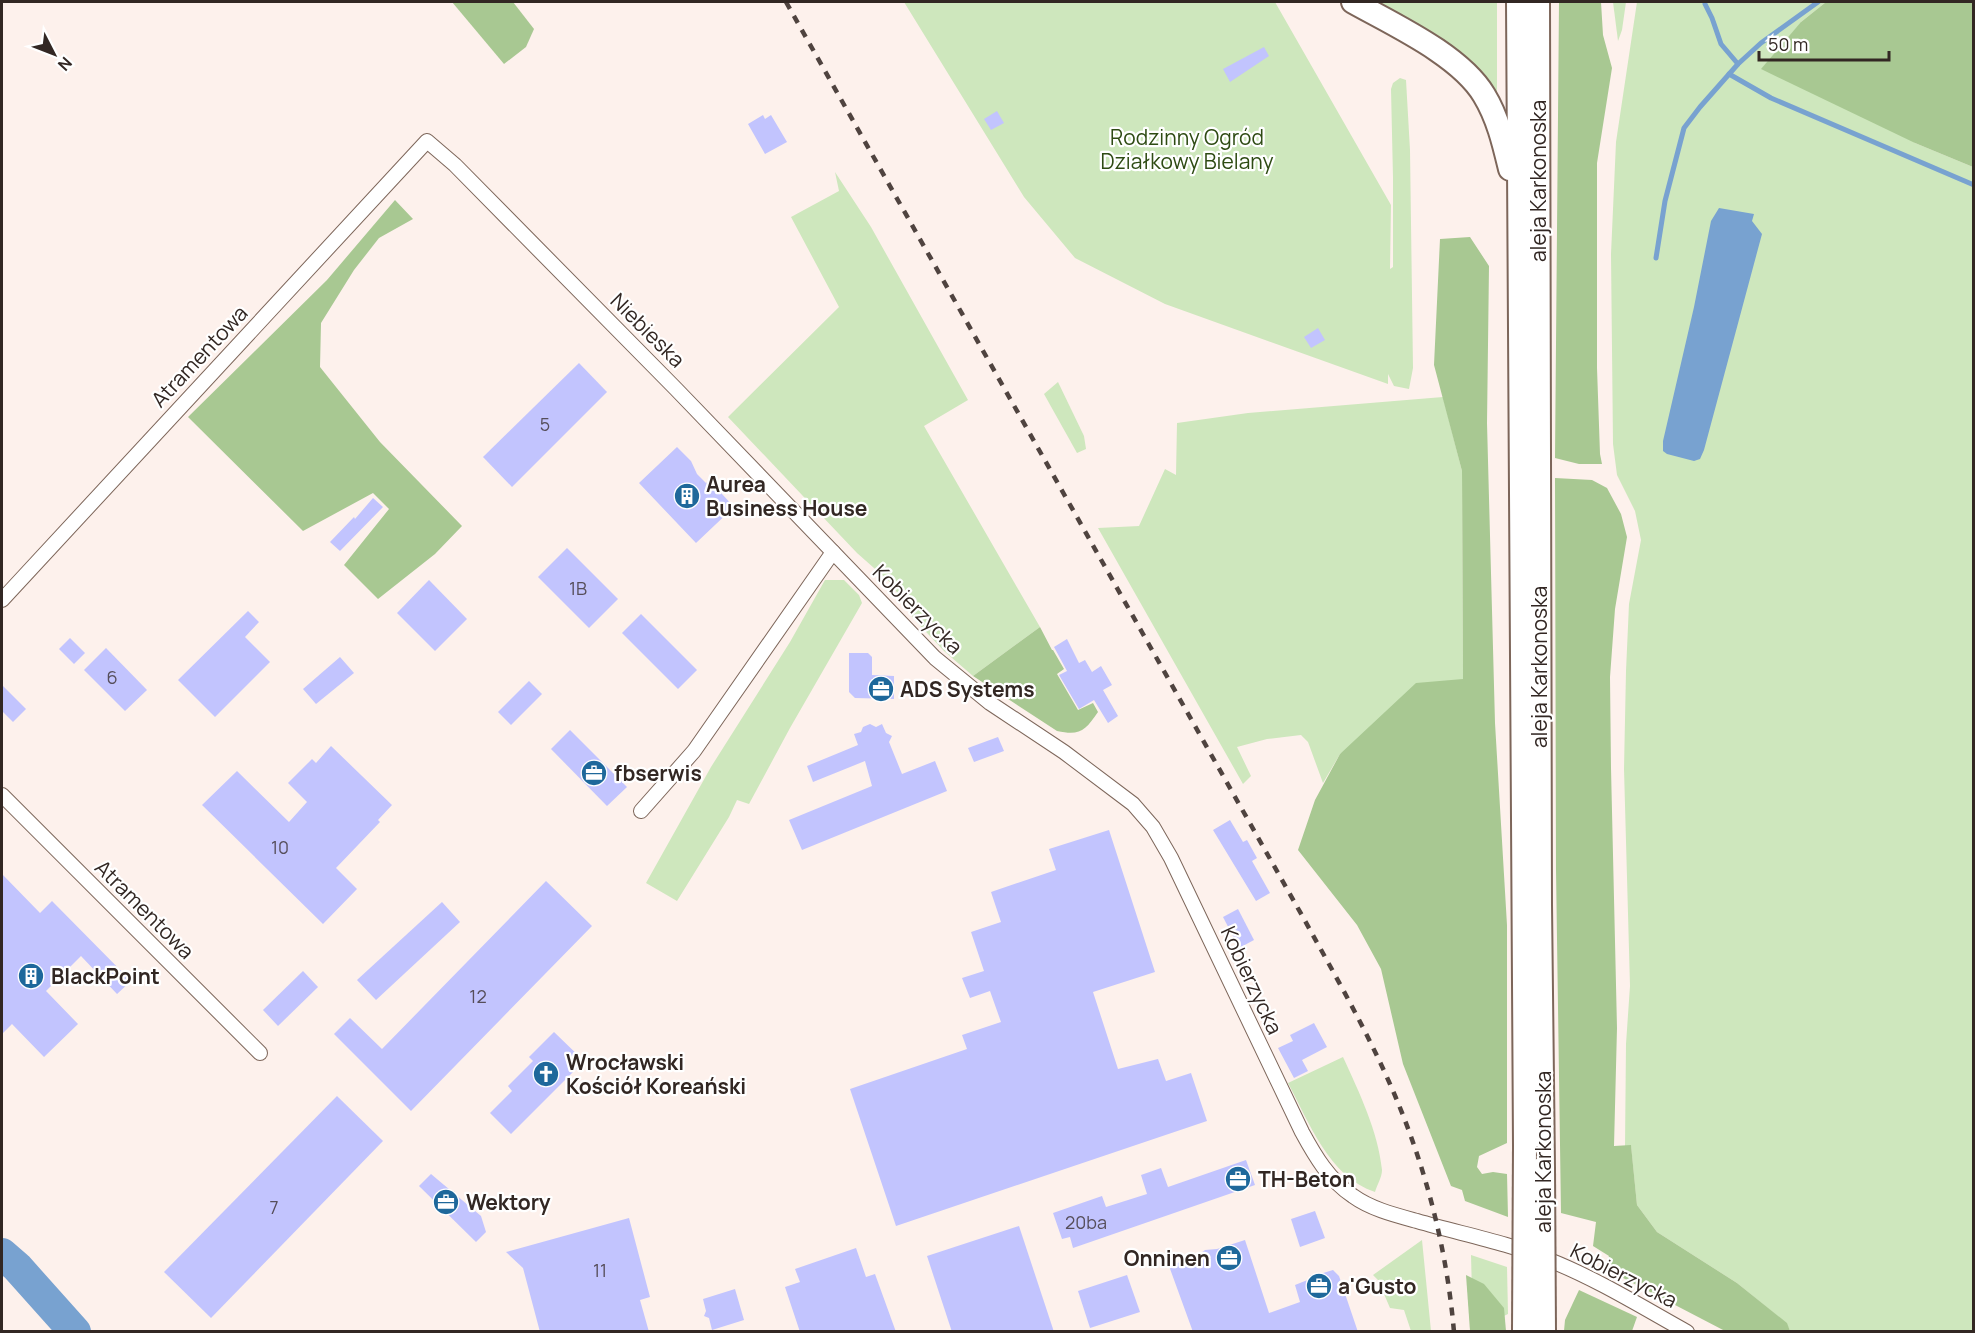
<svg xmlns="http://www.w3.org/2000/svg" width="1975" height="1333" viewBox="0 0 1975 1333" font-family="Manrope,sans-serif">
<rect width="100%" height="100%" fill="#fdf1ec"/>
<g fill="#cee7bd">
<polygon points="904,2 1275,2 1391,205 1390,269 1393,267 1393,178 1391,89 1393,83 1400,78 1406,80 1410,150 1413,368 1409,389 1394,386 1388,374 1388,384 1165,304 1075,258 1024,197"/>
<polygon points="1369,2 1497,2 1497,95 1496,96"/>
<polygon points="1613,2 1626,2 1622,30 1618,41"/>
<polygon points="1637,2 1826,2 1801,22 1915,143 1973,167 1973,1331 1790,1331 1786,1323 1737,1283 1657,1232 1637,1205 1631,1146 1625,1146 1626,1044 1630,986 1624,769 1626,671 1629,604 1641,540 1635,511 1617,475 1613,444 1611,254 1616,142"/>
<polygon points="835,172 871,227 968,400 924,426 1040,627 973,676 944,651 913,618 891,583 857,553 728,417 839,307 791,217 839,191"/>
<polygon points="1058,382 1084,436 1086,449 1077,453 1044,394"/>
<polygon points="1443,397 1462,471 1463,679 1340,754 1323,783 1308,742 1301,735 1267,739 1237,747 1251,776 1243,784 1098,528 1139,526 1165,469 1176,475 1177,423 1248,413"/>
<polygon points="825,580 844,580 859,595 862,603 790,728 749,804 737,800 729,817 677,901 646,883 711,767 790,642"/>
<path d="M 1343,1057 C 1359,1092 1378,1131 1382,1170 C 1382,1177 1377,1185 1375,1192 C 1329,1177 1309,1122 1288,1083 Z"/>
<polygon points="1422,1240 1431,1331 1411,1331 1404,1310 1390,1308 1378,1280 1373,1275"/>
<polygon points="1471,1255 1507,1267 1508,1314 1473,1331"/>
</g>
<g fill="#a8c892">
<polygon points="452,2 513,2 534,29 526,47 504,64"/>
<polygon points="1559,2 1601,2 1603,35 1612,68 1597,163 1597,368 1600,454 1602,464 1579,464 1555,458"/>
<polygon points="1826,2 1973,2 1973,167 1915,143 1761,69 1801,22"/>
<polygon points="395,200 413,219 379,238 354,270 321,323 320,367 380,442 462,526 435,554 378,599 344,565 389,509 373,493 303,531 188,417 327,280"/>
<polygon points="1470,237 1489,266 1487,423 1495,723 1507,925 1507,1143 1479,1156 1477,1167 1482,1174 1493,1172 1507,1174 1508,1217 1465,1201 1462,1190 1451,1186 1403,1064 1381,969 1357,925 1298,850 1315,800 1340,754 1416,683 1463,679 1462,471 1434,365 1440,239"/>
<polygon points="1555,478 1592,480 1607,488 1621,514 1627,537 1615,609 1610,677 1611,768 1617,1028 1614,1146 1631,1145 1637,1205 1657,1232 1737,1283 1787,1323 1790,1331 1725,1331 1604,1268 1609,1256 1593,1246 1596,1222 1561,1213 1556,870"/>
<path d="M 1040,627 L 1052,650 L 1053,650 L 1064,669 L 1057,674 L 1078,710 L 1093,703 L 1098,712 C 1085,731 1080,736 1057,731 L 973,676 Z"/>
<polygon points="1466,1275 1484,1284 1504,1308 1506,1331 1470,1331"/>
<polygon points="1579,1290 1637,1317 1632,1331 1564,1331 1565,1320"/>
</g>
<polygon fill="#78a2d0" points="1719,208 1754,214 1752,221 1762,234 1704,450 1700,459 1694,461 1667,454 1663,451 1663,441 1694,307 1711,221"/>
<g fill="none" stroke-linecap="round" stroke-linejoin="round">
<g stroke="#78a2d0" stroke-width="5">
<polyline points="1705,4 1712,18 1721,44 1738,64"/>
<polyline points="1729,74 1771,98 1974,185"/>
<polyline points="1656,258 1665,201 1684,128 1700,107 1738,64 1761,43 1818,2"/>
</g>
<polyline stroke="#78a2d0" stroke-width="32" points="2,1254 17,1267 75,1332"/>
</g>
<g fill="#c2c4fe">
<polygon points="1264,47 1269,56 1230,82 1223,69"/>
<polygon points="997,111 1004,123 991,130 984,119"/>
<polygon points="763,115 765,119 771,115 787,142 765,154 748,124"/>
<polygon points="1318,328 1325,340 1311,348 1304,337"/>
<polygon points="579,363 607,392 512,487 483,457"/>
<polygon points="677,447 691,461 697,474 706,483 710,481 734,507 696,543 639,483"/>
<polygon points="373,498 383,507 340,551 330,542 354,517 355,519"/>
<polygon points="567,548 618,599 589,628 538,577"/>
<polygon points="429,580 467,619 435,651 397,613"/>
<polygon points="248,611 259,622 245,637 270,662 215,717 178,680"/>
<polygon points="641,614 697,670 678,689 622,633"/>
<polygon points="70,638 85,653 74,664 59,649"/>
<polygon points="1067,639 1079,663 1085,660 1092,672 1101,666 1112,685 1103,690 1118,716 1108,723 1094,700 1079,709 1059,675 1067,671 1054,647"/>
<polygon points="106,648 147,690 125,711 84,670"/>
<polygon points="849,653 868,653 872,657 872,675 894,676 894,699 855,698 849,692"/>
<polygon points="340,657 354,673 316,704 303,689"/>
<polygon points="529,681 542,694 511,725 498,712"/>
<polygon points="2,685 26,709 13,722 2,711"/>
<polygon points="870,724 876,727 882,724 886,733 892,736 889,742 902,774 935,761 947,791 802,850 789,820 872,786 865,761 813,782 807,766 858,745 854,734 861,732 863,727"/>
<polygon points="570,730 627,787 607,806 551,749"/>
<polygon points="998,737 1004,751 974,762 968,748"/>
<polygon points="331,746 392,805 378,820 380,822 336,868 357,889 323,924 202,805 237,771 289,822 307,802 288,783 312,759 316,763"/>
<polygon points="1230,820 1243,842 1247,840 1257,858 1252,861 1270,893 1256,901 1213,830"/>
<polygon points="1109,830 1155,972 1093,992 1118,1069 1158,1059 1166,1081 1191,1073 1207,1121 896,1226 850,1089 967,1049 962,1035 1001,1022 990,991 970,998 962,978 984,971 971,932 1001,922 991,892 1056,870 1049,849"/>
<polygon points="2,874 40,913 52,901 131,981 117,994 81,956 46,991 78,1024 44,1057 12,1024 2,1034"/>
<polygon points="546,881 592,926 411,1111 334,1034 350,1018 382,1049"/>
<polygon points="442,902 460,922 376,1000 357,980"/>
<polygon points="1238,909 1254,940 1239,948 1223,917"/>
<polygon points="303,971 318,987 278,1026 263,1010"/>
<polygon points="1314,1023 1327,1047 1302,1060 1308,1071 1294,1078 1278,1048 1293,1041 1290,1035"/>
<polygon points="554,1032 584,1061 511,1134 490,1113 512,1091 508,1086 533,1061 529,1057"/>
<polygon points="337,1096 383,1141 211,1318 164,1272"/>
<polygon points="1246,1160 1255,1185 1073,1248 1070,1237 1062,1239 1053,1213 1102,1196 1106,1207 1147,1194 1141,1175 1161,1168 1168,1187"/>
<polygon points="431,1174 481,1216 486,1232 476,1242 419,1186"/>
<polygon points="1315,1211 1325,1238 1300,1247 1291,1219"/>
<polygon points="629,1218 650,1297 640,1300 649,1332 540,1332 523,1268 506,1252"/>
<polygon points="1019,1226 1054,1332 952,1332 927,1256"/>
<polygon points="1245,1240 1269,1313 1300,1302 1295,1285 1310,1279 1310,1277 1333,1270 1339,1276 1358,1332 1193,1332 1169,1266 1197,1256 1205,1250 1217,1249"/>
<polygon points="856,1248 866,1277 875,1274 896,1332 800,1332 785,1287 800,1282 795,1269"/>
<polygon points="1127,1275 1140,1312 1090,1328 1078,1291"/>
<polygon points="735,1289 744,1320 712,1330 709,1318 704,1316 706,1311 703,1299"/>
</g>
<g fill="none" stroke-linecap="round" stroke-linejoin="round">
<g stroke="#7d665a" stroke-width="16">
<g id="street">
<path d="M 2,600 L 427,141 L 455,165 L 676,389 L 935,658 L 990,703 L 1064,752 L 1133,804 L 1153,827 L 1171,858 L 1302,1132 C 1315,1156 1329,1180 1353,1196 C 1371,1209 1395,1215 1417,1221 C 1461,1234 1506,1242 1549,1260 C 1597,1279 1642,1307 1687,1332"/>
<polyline points="2,795 260,1053"/>
<polyline points="641,811 694,751 833,552"/>
</g>
</g>
<g stroke="#7d665a" stroke-width="26">
<g id="primary">
<path d="M 1353,2 C 1394,25 1460,55 1484,95 C 1498,118 1504,144 1510,169"/>
<polyline points="1518,2 1525,1146"/>
<polyline points="1538,2 1540,905 1543,1168"/>
</g>
</g>
<use href="#street" stroke="#fff" stroke-width="14"/>
<use href="#primary" stroke="#fff" stroke-width="22"/>
<path stroke="#4f433f" stroke-width="4.5" stroke-dasharray="8 8" stroke-linecap="butt" d="M 786,2 L 1304,919 C 1336,977 1370,1036 1396,1098 C 1427,1172 1447,1251 1454,1332"/>
<g stroke="#7d665a" stroke-width="26" stroke-linecap="butt">
<g id="primary-bridge">
<polyline points="1543,1168 1544,1332"/>
<polyline points="1524,1332 1525,1146"/>
</g>
</g>
<use href="#primary-bridge" stroke="#fff" stroke-width="22"/>
</g>
<defs>
<g id="building-disc" transform="scale(1.35)"><circle r="9.5" fill="#1e689b" stroke="#fff"/><path d="M-4-6H4V6H1V3H-1V6H-4ZM-2.5-4.3h1.7v1.8h-1.7ZM.8-4.3h1.7v1.8H.8ZM-2.5-1h1.7V.8h-1.7ZM.8-1h1.7V.8H.8Z" fill="#fff"/></g>
<g id="office-disc" transform="scale(1.35)"><circle r="9.5" fill="#1e689b" stroke="#fff"/><path d="M-6-3h4V-5.5h4V-3h4V5H-6ZM-1-4.5V-3h2v-1.5ZM-6 0V1H6V0Z" fill="#fff"/></g>
<g id="church-disc" transform="scale(1.35)"><circle r="9.5" fill="#1e689b" stroke="#fff"/><path d="M-1.2-6h2.4v3.5h3.3v2.4h-3.3V6h-2.4V-.1h-3.3v-2.4h3.3Z" fill="#fff"/></g>
</defs>
<g fill-rule="evenodd">
<use href="#building-disc" x="687" y="496"/>
<use href="#office-disc" x="881" y="689"/>
<use href="#office-disc" x="594" y="773"/>
<use href="#building-disc" x="31" y="976"/>
<use href="#church-disc" x="546" y="1074"/>
<use href="#office-disc" x="1238" y="1179"/>
<use href="#office-disc" x="446" y="1202"/>
<use href="#office-disc" x="1229" y="1258"/>
<use href="#office-disc" x="1319" y="1286"/>
</g>
<g text-anchor="middle" dominant-baseline="central" stroke-width="4.5" stroke-linejoin="round" paint-order="stroke">
<g font-size="18" fill="#564e5a">
<text x="545" y="424">5</text>
<text x="578" y="588">1B</text>
<text x="112" y="677">6</text>
<text x="280" y="847">10</text>
<text x="478" y="996">12</text>
<text x="274" y="1207">7</text>
<text x="1086" y="1222">20ba</text>
<text x="600" y="1270">11</text>
</g>
<g font-size="21" fill="#2e4b13" stroke="#fff">
<text x="1187" y="137">Rodzinny Ogród<tspan x="1187" dy="24">Działkowy Bielany</tspan></text>
</g>
<g font-size="21" fill="#322723" stroke="#fff">
<text transform="translate(1538 181) rotate(-90)">aleja Karkonoska</text>
<text transform="translate(648 330) rotate(45)">Niebieska</text>
<text transform="translate(199 356) rotate(-47)">Atramentowa</text>
<text transform="translate(918 609) rotate(45)">Kobierzycka</text>
<text transform="translate(1539 667) rotate(-90)">aleja Karkonoska</text>
<text transform="translate(145 909) rotate(45)">Atramentowa</text>
<text transform="translate(1252 980) rotate(65)">Kobierzycka</text>
<text transform="translate(1543 1152) rotate(-90)">aleja Karkonoska</text>
<text transform="translate(1624 1275) rotate(27)">Kobierzycka</text>
</g>
<g font-size="21" font-weight="bold" fill="#322723" stroke="#fff" text-anchor="start">
<text x="706" y="484">Aurea<tspan x="706" dy="24">Business House</tspan></text>
<text x="900" y="689">ADS Systems</text>
<text x="614" y="773">fbserwis</text>
<text x="51" y="976">BlackPoint</text>
<text x="566" y="1062">Wrocławski<tspan x="566" dy="24">Kościół Koreański</tspan></text>
<text x="1258" y="1179">TH-Beton</text>
<text x="466" y="1202">Wektory</text>
<text x="1210" y="1258" text-anchor="end">Onninen</text>
<text x="1338" y="1286">a'Gusto</text>
</g>
</g>
<rect width="1975" height="1333" fill="none" stroke="#322723" stroke-width="6"/>
<g transform="translate(54 54) rotate(132)" stroke="#ffffff" stroke-width="4.5" paint-order="stroke">
<path d="M0-4.5L10 22L0 15L-10 22Z" fill="#322723"/>
<text y="-9" font-size="16" font-weight="bold" text-anchor="middle" fill="#322723">N</text>
</g>
<path d="M1759 51v9h130v-9" fill="none" stroke="#322723" stroke-width="3"/>
<text x="1768" y="51" font-size="18" fill="#322723" stroke="#ffffff" stroke-width="4.5" paint-order="stroke">50 m</text>
</svg>
